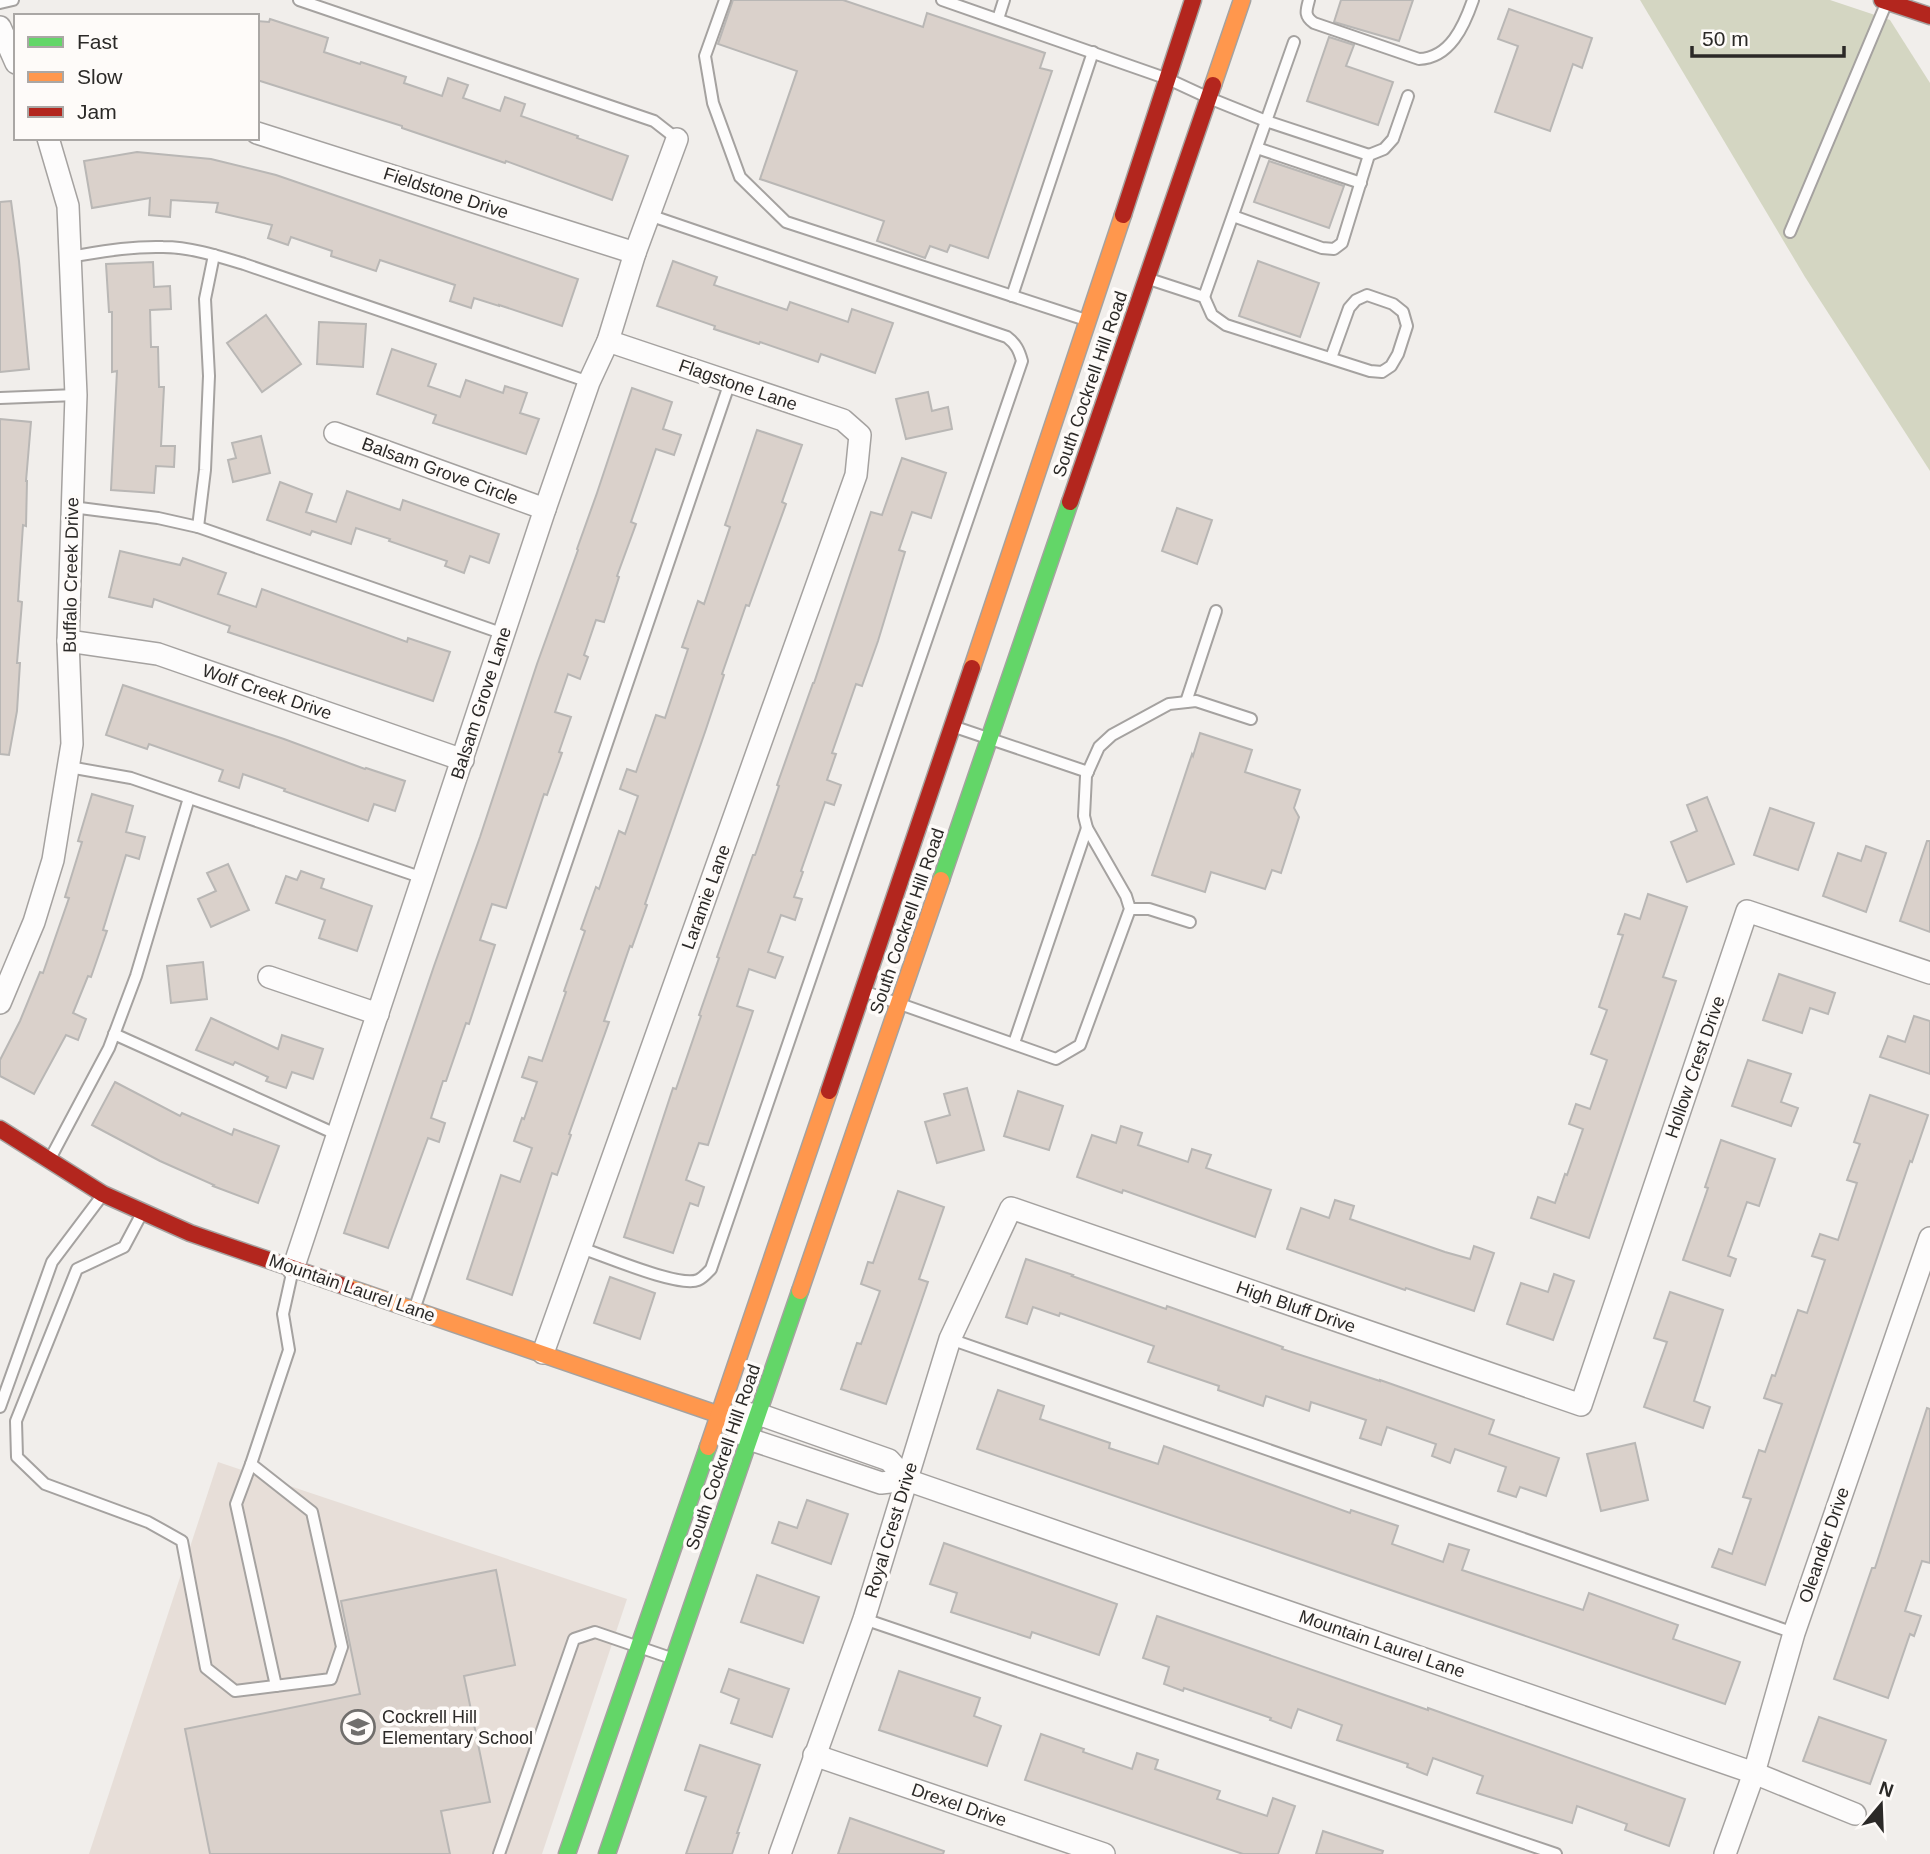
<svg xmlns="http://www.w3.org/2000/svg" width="1930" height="1854" viewBox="0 0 1930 1854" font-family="Arial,sans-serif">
<rect width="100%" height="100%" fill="#f1eeeb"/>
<polygon fill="#e7ded8" points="218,1462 627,1599 542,1854 89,1854"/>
<polygon fill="#d4d6c2" points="1640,0 1830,0 1890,20 1930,83 1930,471 1805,277"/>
<g fill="#dad1cb" stroke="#b9b7b5" stroke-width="2">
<polygon points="733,0 843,0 923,27 927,13 1045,53 1040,68 1052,71 988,258 950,245 947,252 930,246 925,258 877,241 884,221 760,179 797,71 718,44"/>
<polygon points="1341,0 1413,0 1399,41 1334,22"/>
<polygon points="1509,9 1592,38 1582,68 1573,64 1550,131 1495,112 1518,46 1498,39"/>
<polygon points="270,19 328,38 324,52 360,64 361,62 406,77 404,83 442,96 448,78 468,85 463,98 500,111 505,97 525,104 521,116 578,136 577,138 628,156 612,200 506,161 505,163 402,128 402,126 257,80 257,21 269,22"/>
<polygon points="1329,37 1354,45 1346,66 1393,82 1378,125 1307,101"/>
<polygon points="137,152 211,159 276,175 578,279 562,326 499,305 499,306 474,298 471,308 450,301 455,285 380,260 376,271 331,256 332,251 291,237 288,245 268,238 272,225 216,212 218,203 171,200 170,217 149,215 150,198 92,208 84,161"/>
<polygon points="1269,161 1344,186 1329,228 1254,202"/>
<polygon points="11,201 19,261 29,369 0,372 0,202"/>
<polygon points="673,261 717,277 714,285 787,310 790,302 848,322 852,309 893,323 875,373 821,354 818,362 760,342 759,344 714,329 715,326 657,306"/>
<polygon points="1258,261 1319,283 1300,337 1239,316"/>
<polygon points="153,262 154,287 170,286 171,309 150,310 151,347 158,347 159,387 164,387 161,446 175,446 174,467 156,466 154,493 111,490 117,371 112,372 112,312 109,312 106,264"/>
<polygon points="266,315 301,364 262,392 227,343"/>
<polygon points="319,322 366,324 363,367 317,364"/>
<polygon points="392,349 436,364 428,386 460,397 466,380 503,393 505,386 527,393 520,413 539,419 526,454 433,423 436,415 377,394"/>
<polygon points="632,388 672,402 663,429 681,435 674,455 656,449 631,522 636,524 617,576 619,577 604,622 596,620 584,655 588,657 580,679 568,674 555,712 571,717 559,752 562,753 547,795 544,794 506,908 492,904 480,940 495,945 469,1024 466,1023 446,1081 443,1081 431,1118 445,1123 439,1142 428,1138 388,1248 344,1233 434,966 480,837 537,664 578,550 577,549 597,493"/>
<polygon points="928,392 932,411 948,407 952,429 906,439 896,399"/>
<polygon points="0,419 31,422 26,481 27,481 26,526 23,525 18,601 22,602 17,663 20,663 17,711 9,755 0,754"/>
<polygon points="757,430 802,445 782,502 786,504 749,606 746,605 722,674 724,675 705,732 645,904 647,905 632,947 630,946 604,1021 609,1022 569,1134 571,1135 557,1175 552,1173 512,1295 467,1279 501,1175 520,1182 532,1148 514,1141 522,1118 524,1119 537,1082 522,1077 529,1057 542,1061 566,992 564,991 585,931 581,929 596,887 599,889 619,831 625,834 638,796 620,789 627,769 636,772 656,715 665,718 688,649 682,647 698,601 704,604 730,527 725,525"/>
<polygon points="261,436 270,473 233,482 228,460 236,458 232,443"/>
<polygon points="902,458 946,473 931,518 912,512 899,550 905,552 878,641 862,686 856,684 832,753 836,754 827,780 841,785 834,805 825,802 801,871 803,872 794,897 802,899 795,920 781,915 768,952 783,957 775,978 749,969 737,1006 753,1011 708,1145 699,1143 686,1180 704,1187 698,1206 690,1203 673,1253 624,1237 673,1088 676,1089 701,1016 699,1015 719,958 717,957 753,855 755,855 779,786 777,785 813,683 814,683 871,512 882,515"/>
<polygon points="280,482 312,494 306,512 336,522 347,491 400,510 403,500 499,534 489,563 470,556 464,573 445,566 447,561 389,541 390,539 356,528 351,544 312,531 310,535 267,520"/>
<polygon points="1177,508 1212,520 1197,564 1162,551"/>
<polygon points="120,551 180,565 183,558 226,573 218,594 256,607 262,589 407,642 408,638 450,652 433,701 228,632 230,626 154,599 152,607 109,597"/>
<polygon points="123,685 284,739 365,769 366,768 405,781 395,811 374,804 368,821 284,791 285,789 243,774 239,788 219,781 223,770 149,744 147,749 106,735"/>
<polygon points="1200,733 1252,750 1245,772 1300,790 1294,808 1299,817 1281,873 1272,870 1265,889 1211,872 1205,892 1152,875 1192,754 1193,756"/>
<polygon points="92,794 133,806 126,832 145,837 139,859 126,855 103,930 107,931 91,977 88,976 73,1013 86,1019 78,1040 66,1035 34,1094 0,1076 0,1060 20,1021 40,972 43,973 69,898 65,897 82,842 78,841"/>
<polygon points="1707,797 1734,864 1687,882 1671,842 1697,831 1687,805"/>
<polygon points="1770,808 1814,823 1798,870 1754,855"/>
<polygon points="1927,841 1930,841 1930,932 1900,921"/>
<polygon points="1866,846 1886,853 1866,912 1823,896 1838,853 1861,861"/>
<polygon points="228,864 249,910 211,927 198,899 216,891 207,873"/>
<polygon points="301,871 324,879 321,888 372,906 357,951 319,938 325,920 276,903 286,876 297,880"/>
<polygon points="1648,894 1687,907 1663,977 1676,981 1589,1238 1531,1218 1538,1197 1555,1203 1565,1174 1567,1175 1583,1129 1569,1124 1576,1104 1590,1109 1607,1060 1591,1054 1607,1010 1599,1007 1623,935 1618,934 1625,914 1640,919"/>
<polygon points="203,962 207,999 171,1003 167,966"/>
<polygon points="1779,974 1835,993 1828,1014 1810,1008 1802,1033 1763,1020"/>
<polygon points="1914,1016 1930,1021 1930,1074 1880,1057 1888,1036 1905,1042"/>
<polygon points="211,1018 278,1049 282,1035 323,1049 313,1079 292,1072 286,1088 266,1081 268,1077 235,1062 233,1065 196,1050"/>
<polygon points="1748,1060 1791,1074 1781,1102 1798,1108 1791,1126 1732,1106"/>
<polygon points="115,1082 180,1116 182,1113 232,1135 234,1129 279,1146 258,1203 213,1186 214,1185 160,1161 92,1125"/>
<polygon points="967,1088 984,1150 937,1163 925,1122 950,1115 944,1094"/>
<polygon points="1018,1091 1063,1106 1049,1150 1004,1136"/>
<polygon points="1870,1095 1928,1115 1912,1162 1910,1161 1765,1585 1712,1567 1719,1549 1732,1554 1751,1499 1743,1497 1759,1450 1765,1452 1782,1404 1764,1398 1772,1375 1775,1376 1798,1310 1807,1313 1825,1260 1812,1256 1820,1234 1838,1240 1857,1183 1847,1180 1860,1144 1854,1142"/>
<polygon points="1121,1126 1142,1133 1138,1145 1188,1162 1192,1149 1211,1155 1206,1168 1271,1190 1255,1237 1123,1190 1122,1193 1077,1177 1092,1135 1116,1143"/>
<polygon points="1721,1140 1775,1159 1759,1206 1747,1202 1728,1256 1736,1259 1730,1276 1683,1260 1708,1188 1705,1187"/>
<polygon points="898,1191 944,1207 919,1279 928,1282 886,1404 841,1389 857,1343 861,1344 880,1291 861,1284 868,1262 873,1263"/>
<polygon points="1335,1200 1354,1206 1350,1219 1445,1252 1470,1259 1474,1246 1494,1253 1474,1311 1406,1288 1405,1290 1287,1249 1301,1208 1329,1218"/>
<polygon points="1026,1259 1073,1275 1072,1276 1166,1309 1167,1306 1283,1347 1282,1349 1380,1381 1380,1380 1494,1420 1489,1434 1559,1458 1546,1496 1520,1487 1516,1497 1498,1491 1506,1467 1455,1449 1450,1463 1432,1456 1436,1444 1387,1427 1381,1445 1360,1438 1366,1420 1311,1402 1309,1411 1266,1396 1263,1406 1218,1390 1219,1386 1148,1362 1154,1346 1060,1313 1059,1316 1033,1307 1027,1324 1006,1317"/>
<polygon points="1554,1274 1574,1281 1553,1340 1507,1324 1521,1283 1548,1292"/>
<polygon points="610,1277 655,1293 640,1339 594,1323"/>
<polygon points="1670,1292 1723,1310 1694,1401 1710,1407 1703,1428 1644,1407 1667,1342 1654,1338"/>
<polygon points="998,1390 1044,1406 1040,1419 1110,1443 1109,1448 1158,1464 1164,1446 1350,1513 1351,1510 1398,1526 1392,1544 1443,1562 1449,1544 1469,1550 1462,1570 1583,1610 1589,1593 1678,1625 1673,1639 1740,1662 1725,1704 977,1449"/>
<polygon points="1927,1408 1930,1409 1930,1563 1922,1561 1905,1611 1921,1616 1914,1636 1910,1634 1888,1698 1834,1679 1872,1568 1875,1568"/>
<polygon points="1635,1443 1648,1500 1601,1511 1587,1454"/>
<polygon points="807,1500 848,1514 831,1564 772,1543 779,1522 797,1528"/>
<polygon points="944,1543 1117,1604 1099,1655 1032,1632 1030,1638 951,1612 957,1593 930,1584"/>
<polygon points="496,1570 515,1665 464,1676 490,1802 441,1811 450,1854 210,1854 185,1729 360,1694 341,1601"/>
<polygon points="757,1575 819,1597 803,1643 741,1622"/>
<polygon points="1157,1616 1428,1710 1428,1708 1685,1799 1669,1846 1625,1830 1627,1824 1577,1806 1572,1823 1477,1793 1483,1776 1433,1758 1427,1775 1407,1767 1408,1764 1337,1740 1342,1725 1298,1709 1291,1728 1270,1720 1271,1718 1184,1688 1183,1691 1164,1684 1169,1667 1143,1658"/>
<polygon points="729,1669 789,1689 772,1737 731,1723 739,1699 721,1692"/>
<polygon points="899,1671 980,1698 974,1716 1001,1726 987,1766 879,1730"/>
<polygon points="1819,1717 1886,1740 1870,1784 1803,1761"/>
<polygon points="1041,1734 1084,1749 1083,1752 1132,1769 1137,1753 1158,1760 1155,1769 1220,1791 1217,1799 1267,1816 1273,1798 1295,1806 1278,1854 1243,1854 1025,1780"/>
<polygon points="700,1745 760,1765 737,1833 739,1833 732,1854 686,1854 706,1797 685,1790"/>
<polygon points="850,1818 944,1851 943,1854 838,1854"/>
<polygon points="1323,1831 1383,1851 1382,1854 1316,1854"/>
</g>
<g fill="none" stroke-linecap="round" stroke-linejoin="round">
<g stroke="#a5a2a0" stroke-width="14">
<g id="lane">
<polyline points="299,0 654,121 677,139"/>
<polyline points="725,0 705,56 713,103 740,177 786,222 1086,320"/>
<polyline points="942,0 1168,79 1209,98 1266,121 1369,155 1342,243 1334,249 1322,248 1233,216"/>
<path d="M 1309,0 C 1306,11 1304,16 1314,23 L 1419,59 C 1450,58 1464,26 1473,0"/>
<polyline points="0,3 13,0"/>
<polyline points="998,19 1004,0"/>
<polyline points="1257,148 1361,183"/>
<polyline points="1369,155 1384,149 1393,139 1408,96"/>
<polyline points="1790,232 1886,4"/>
<path d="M 69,257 C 100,252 131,246 163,247 C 190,247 218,256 244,264 L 589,382"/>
<polyline points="1149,279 1204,297 1212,315 1226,325 1370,371 1382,372 1391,366 1398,354 1407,326 1403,312 1393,304 1367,295 1356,300 1349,308 1331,358"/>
<polyline points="1012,296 1093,52"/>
<polyline points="1204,297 1294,42"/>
<polyline points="0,398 76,395"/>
<polyline points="72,507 158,518 198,527 504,634"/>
<polyline points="198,527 205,470 209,376 205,299 214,255"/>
<polyline points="1186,702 1216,611"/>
<polyline points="955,727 1088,772"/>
<polyline points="69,767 131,778 423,878"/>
<polyline points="1130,909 1149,909 1190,922"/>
<polyline points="866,992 1056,1059 1080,1045 1130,909 1126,896 1087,828 1084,816 1086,776 1099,747 1112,735 1169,704 1196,701 1251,719"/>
<polyline points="114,1034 338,1135"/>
<polyline points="1014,1043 1087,828"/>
<polyline points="50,1159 109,1048 136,976 189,798"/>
<polyline points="141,1215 124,1247 77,1269 16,1421 17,1457 45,1484 148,1522 182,1541 206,1668 235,1691 331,1679 342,1647 312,1512 251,1464 289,1350 283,1314 293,1269"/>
<path d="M 581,1248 C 603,1255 679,1288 698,1280 C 703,1278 708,1272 711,1269 L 1022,361 C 1019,350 1016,344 1007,337 L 649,215"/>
<polyline points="415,1307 730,382"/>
<polyline points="950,1339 1794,1633"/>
<polyline points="0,1407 52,1262 101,1197"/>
<polyline points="251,1464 236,1504 276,1686"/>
<polyline points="864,1619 1556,1854"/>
<polyline points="499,1854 574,1639 595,1632 671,1658"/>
</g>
</g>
<g stroke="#a5a2a0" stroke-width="24">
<g id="street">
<polyline points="0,27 16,63"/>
<polyline points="257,133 635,253"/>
<polyline points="335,433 545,509"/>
<polyline points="68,641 158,654 463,760"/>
<polyline points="269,977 378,1014"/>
<polyline points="0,1003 34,922 53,860 72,744 68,641 76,395 68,206 48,138"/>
<polyline points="293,1269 545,509 589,382 608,341 635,253 677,139"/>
<polyline points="543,1353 856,475 860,435 843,420 608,341"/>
<polyline points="743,1414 758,1414 889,1460 907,1480"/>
<polyline points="720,1415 749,1439 881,1483 907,1480 1754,1773 1855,1814"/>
<polyline points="814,1755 1104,1854"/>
<polyline points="780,1854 864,1619 950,1339 1011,1208 1581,1405 1747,911 1930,973"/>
<polyline points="1725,1854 1754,1773 1794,1633 1930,1238"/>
</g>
</g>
<g stroke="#a5a2a0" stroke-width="19">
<g id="fast">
<polyline points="941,880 1070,502"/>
<polyline points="567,1854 708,1447"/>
<polyline points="607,1854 800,1291"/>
</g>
</g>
<g stroke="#a5a2a0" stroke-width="19">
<g id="slow">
<polyline points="1213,85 1242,0"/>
<polyline points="972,668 1123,215"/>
<polyline points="347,1287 720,1415"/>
<polyline points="800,1291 941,880"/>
<polyline points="708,1447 829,1091"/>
</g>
</g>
<g stroke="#a5a2a0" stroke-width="19">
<g id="jam">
<polyline points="1882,0 1930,16"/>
<polyline points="1123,215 1193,0"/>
<polyline points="1070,502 1213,85"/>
<polyline points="829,1091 972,668"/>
<polyline points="0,1129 103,1194 190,1233 347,1287"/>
</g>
</g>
<use href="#lane" stroke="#fdfcfc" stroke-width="10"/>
<use href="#street" stroke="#fdfcfc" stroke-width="21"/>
<use href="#fast" stroke="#63d668" stroke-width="16"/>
<use href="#slow" stroke="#ff974d" stroke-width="16"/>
<use href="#jam" stroke="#b3261e" stroke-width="16"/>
</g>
<defs>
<g id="school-ring" transform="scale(1.75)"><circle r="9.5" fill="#fefbf9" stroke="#706e6c" stroke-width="1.5"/><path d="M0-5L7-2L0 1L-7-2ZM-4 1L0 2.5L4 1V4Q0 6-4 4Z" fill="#706e6c"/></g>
</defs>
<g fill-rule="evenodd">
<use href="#school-ring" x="358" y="1727"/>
</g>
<g text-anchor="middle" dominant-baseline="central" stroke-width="7" stroke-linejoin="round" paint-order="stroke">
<g font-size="18" fill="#2b2927" stroke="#fefbf9">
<text transform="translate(446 193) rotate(18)">Fieldstone Drive</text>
<text transform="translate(1090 384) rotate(-71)">South Cockrell Hill Road</text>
<text transform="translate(738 385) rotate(19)">Flagstone Lane</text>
<text transform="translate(440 471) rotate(20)">Balsam Grove Circle</text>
<text transform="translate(71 575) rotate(-89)">Buffalo Creek Drive</text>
<text transform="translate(267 692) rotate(19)">Wolf Creek Drive</text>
<text transform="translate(481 703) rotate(-72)">Balsam Grove Lane</text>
<text transform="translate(706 897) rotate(-70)">Laramie Lane</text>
<text transform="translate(907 921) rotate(-71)">South Cockrell Hill Road</text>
<text transform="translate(1695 1067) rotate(-71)">Hollow Crest Drive</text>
<text transform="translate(352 1288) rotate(19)">Mountain Laurel Lane</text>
<text transform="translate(1296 1307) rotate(19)">High Bluff Drive</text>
<text transform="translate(723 1457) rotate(-71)">South Cockrell Hill Road</text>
<text transform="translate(891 1530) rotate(-73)">Royal Crest Drive</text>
<text transform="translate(1824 1545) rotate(-71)">Oleander Drive</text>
<text transform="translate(1382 1644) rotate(19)">Mountain Laurel Lane</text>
<text transform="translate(959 1805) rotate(19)">Drexel Drive</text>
</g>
<g font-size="18" fill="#2b2927" stroke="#fefbf9" text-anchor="start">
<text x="382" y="1717">Cockrell Hill<tspan x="382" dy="21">Elementary School</tspan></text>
</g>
</g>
<rect x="14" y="14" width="245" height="126" fill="#fefbf9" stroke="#aaa7a5" stroke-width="2"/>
<rect x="28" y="37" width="35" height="10" fill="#63d668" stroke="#aaa7a5" stroke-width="2"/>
<text x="77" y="49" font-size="21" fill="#2b2927">Fast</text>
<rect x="28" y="72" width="35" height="10" fill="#ff974d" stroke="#aaa7a5" stroke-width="2"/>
<text x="77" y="84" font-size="21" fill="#2b2927">Slow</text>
<rect x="28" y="107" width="35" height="10" fill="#b3261e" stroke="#aaa7a5" stroke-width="2"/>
<text x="77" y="119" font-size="21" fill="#2b2927">Jam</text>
<g transform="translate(1881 1805) rotate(19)" stroke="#fefbf9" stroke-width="5" paint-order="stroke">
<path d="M0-5L12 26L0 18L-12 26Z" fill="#2b2927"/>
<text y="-10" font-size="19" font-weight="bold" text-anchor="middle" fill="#2b2927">N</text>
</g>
<path d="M1692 46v10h152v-10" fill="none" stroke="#2b2927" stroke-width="3.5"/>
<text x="1702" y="46" font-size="21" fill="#2b2927" stroke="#fefbf9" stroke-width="5" paint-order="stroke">50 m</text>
</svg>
